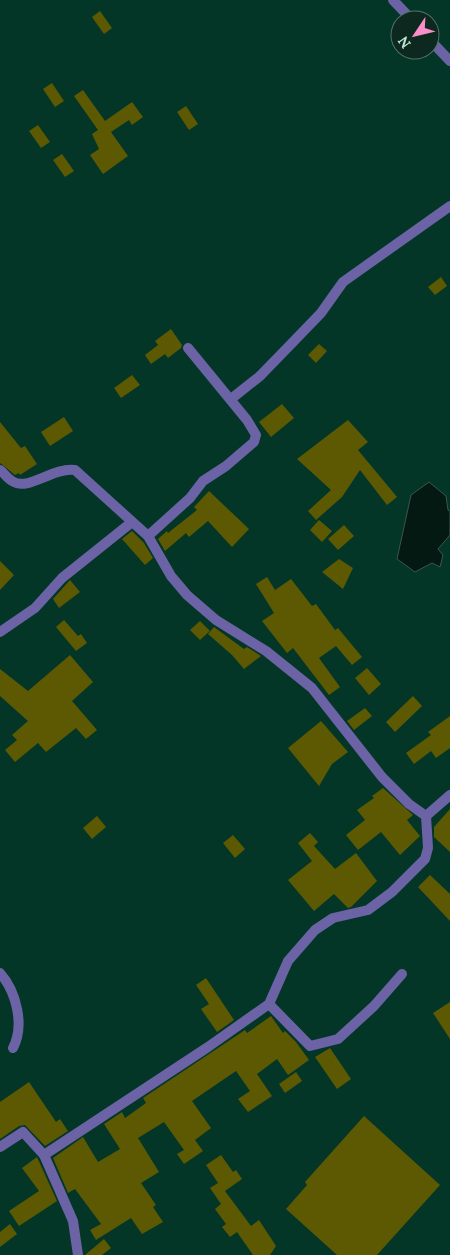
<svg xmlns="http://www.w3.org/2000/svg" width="450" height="1255" viewBox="0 0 450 1255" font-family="Lora,serif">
<rect width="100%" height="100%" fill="#033627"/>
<polygon fill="#041911" stroke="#3c564c" points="429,482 446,496 448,510 450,511 450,535 438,549 443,555 440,567 432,563 415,572 397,559 411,495"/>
<g fill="#5c5902">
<polygon points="100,11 112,28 104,34 92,17"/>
<polygon points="52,83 64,101 55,107 43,89"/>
<polygon points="83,90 105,121 132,102 143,117 132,125 129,120 111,132 128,156 103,174 90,155 99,149 92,134 98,130 74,96"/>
<polygon points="186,106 198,124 189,130 177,112"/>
<polygon points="38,125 50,142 41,148 29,131"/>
<polygon points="62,154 74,171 65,177 53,160"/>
<polygon points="441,277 447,286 435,295 428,287"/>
<polygon points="171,329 182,345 181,348 168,358 165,354 151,364 145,355 158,345 155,341"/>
<polygon points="319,344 327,351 316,363 308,355"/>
<polygon points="132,375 140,385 121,398 114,388"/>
<polygon points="282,404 294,418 271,437 259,422"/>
<polygon points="64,417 73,431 50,446 41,432"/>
<polygon points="348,420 368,442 358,450 397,497 387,505 360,470 342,497 316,520 308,511 331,490 297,459"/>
<polygon points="0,422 21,448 25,446 37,464 20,475 19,473 15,475 0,463"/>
<polygon points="209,491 249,529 232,547 208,521 189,537 186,533 165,551 158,539 167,531 168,533 197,510 194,507"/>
<polygon points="319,520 332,531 322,542 310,530"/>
<polygon points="344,525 354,536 338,550 328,539"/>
<polygon points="132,531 144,543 153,558 145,565 122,539"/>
<polygon points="339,559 353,568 343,589 322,572"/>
<polygon points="0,561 14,575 0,590"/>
<polygon points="267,577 275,590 291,579 312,606 316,604 335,630 338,628 362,657 352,665 336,646 319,658 340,687 329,695 293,648 287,653 262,621 274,613 256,584"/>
<polygon points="70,580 80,592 59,608 53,599"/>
<polygon points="64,620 78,636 81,634 87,643 76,651 56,627"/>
<polygon points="200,621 210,631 200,640 190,630"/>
<polygon points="214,627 244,649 247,647 261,656 244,669 232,655 208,634"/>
<polygon points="70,655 93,682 72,701 97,730 86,739 76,728 46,752 38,743 15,762 5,750 17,740 12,735 28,721 0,696 0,669 28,691"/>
<polygon points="367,668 381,684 369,695 355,678"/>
<polygon points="413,696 422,706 395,732 386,722"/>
<polygon points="365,708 372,716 354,730 347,721"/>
<polygon points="450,716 450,748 436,758 431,751 414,764 406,753 431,735 428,732"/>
<polygon points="321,721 348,752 332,764 319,786 288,748"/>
<polygon points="383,788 413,815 407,820 420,836 400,855 381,832 358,850 346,835 365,820 357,810 374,798 372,796"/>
<polygon points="450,809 450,852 434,837 434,827"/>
<polygon points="97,816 106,827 92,839 83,828"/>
<polygon points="310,833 318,842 314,846 335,869 356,853 377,881 351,907 348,908 334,894 314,911 288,880 312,861 298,843"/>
<polygon points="233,835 245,849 235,858 223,843"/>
<polygon points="430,875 450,894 450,921 418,887"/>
<polygon points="206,978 234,1020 217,1032 201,1009 209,1004 196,985"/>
<polygon points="450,1002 450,1039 433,1013"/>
<polygon points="271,1016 283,1033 285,1031 296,1042 309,1060 288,1075 277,1059 257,1074 272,1096 248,1112 238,1099 250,1091 236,1071 192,1101 211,1128 195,1140 203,1151 184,1164 177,1154 184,1150 164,1122 138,1138 159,1172 141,1183 156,1205 153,1207 163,1222 142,1234 131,1218 96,1240 90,1230 101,1224 75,1189 68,1193 53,1158 83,1137 98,1162 120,1149 104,1124 122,1112 125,1118 146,1103 143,1098 245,1030 247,1033"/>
<polygon points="330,1048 351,1079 337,1089 315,1057"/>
<polygon points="296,1072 302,1081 285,1093 279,1084"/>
<polygon points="29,1082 56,1122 60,1119 68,1131 45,1146 25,1125 19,1126 0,1139 0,1102"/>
<polygon points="364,1116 440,1185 377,1255 337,1255 286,1209 307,1185 305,1182"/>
<polygon points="221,1155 233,1172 236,1170 242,1179 225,1191 251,1226 259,1220 276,1246 270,1255 253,1255 237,1232 230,1237 222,1227 226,1224 215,1209 221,1204 210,1188 218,1183 206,1165"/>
<polygon points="37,1157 57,1201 19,1226 9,1211 39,1191 22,1168"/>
<polygon points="10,1224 17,1234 0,1247 0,1232"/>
<polygon points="104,1239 111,1248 102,1255 85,1255"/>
</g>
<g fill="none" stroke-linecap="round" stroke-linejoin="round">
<g stroke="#6b63a5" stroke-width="10">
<polyline points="393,0 412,20"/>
<polyline points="430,40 450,61"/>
<polyline points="231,399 260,376 294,341 321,313 343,282 450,206"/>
<path d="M 0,470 C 4,473 7,478 12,481 C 28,492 52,467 75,470 L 148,536 L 171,576 L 187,595 L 216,620 L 266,651 L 312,688 L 382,777 L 409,804 L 426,816 L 450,795"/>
<polyline points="148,536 190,498 203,481 226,466 254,442 256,435 247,420 188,348"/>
<polyline points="0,632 35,608 62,578 132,522"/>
<path d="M 0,973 C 16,991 25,1025 13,1048"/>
<polyline points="269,1004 310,1046 338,1039 374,1006 402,974"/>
<polyline points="0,1147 23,1132 44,1155"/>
<polyline points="78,1255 73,1221 44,1155 208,1047 269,1004 288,961 315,930 333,918 368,910 392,892 425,859 428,848 426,816"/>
</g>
</g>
<g transform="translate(415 35) rotate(235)"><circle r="24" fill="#0d291f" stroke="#537467"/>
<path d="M0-4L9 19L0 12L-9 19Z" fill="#f98fc8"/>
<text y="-8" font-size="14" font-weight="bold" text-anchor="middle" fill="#bde5d4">N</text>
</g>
</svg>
